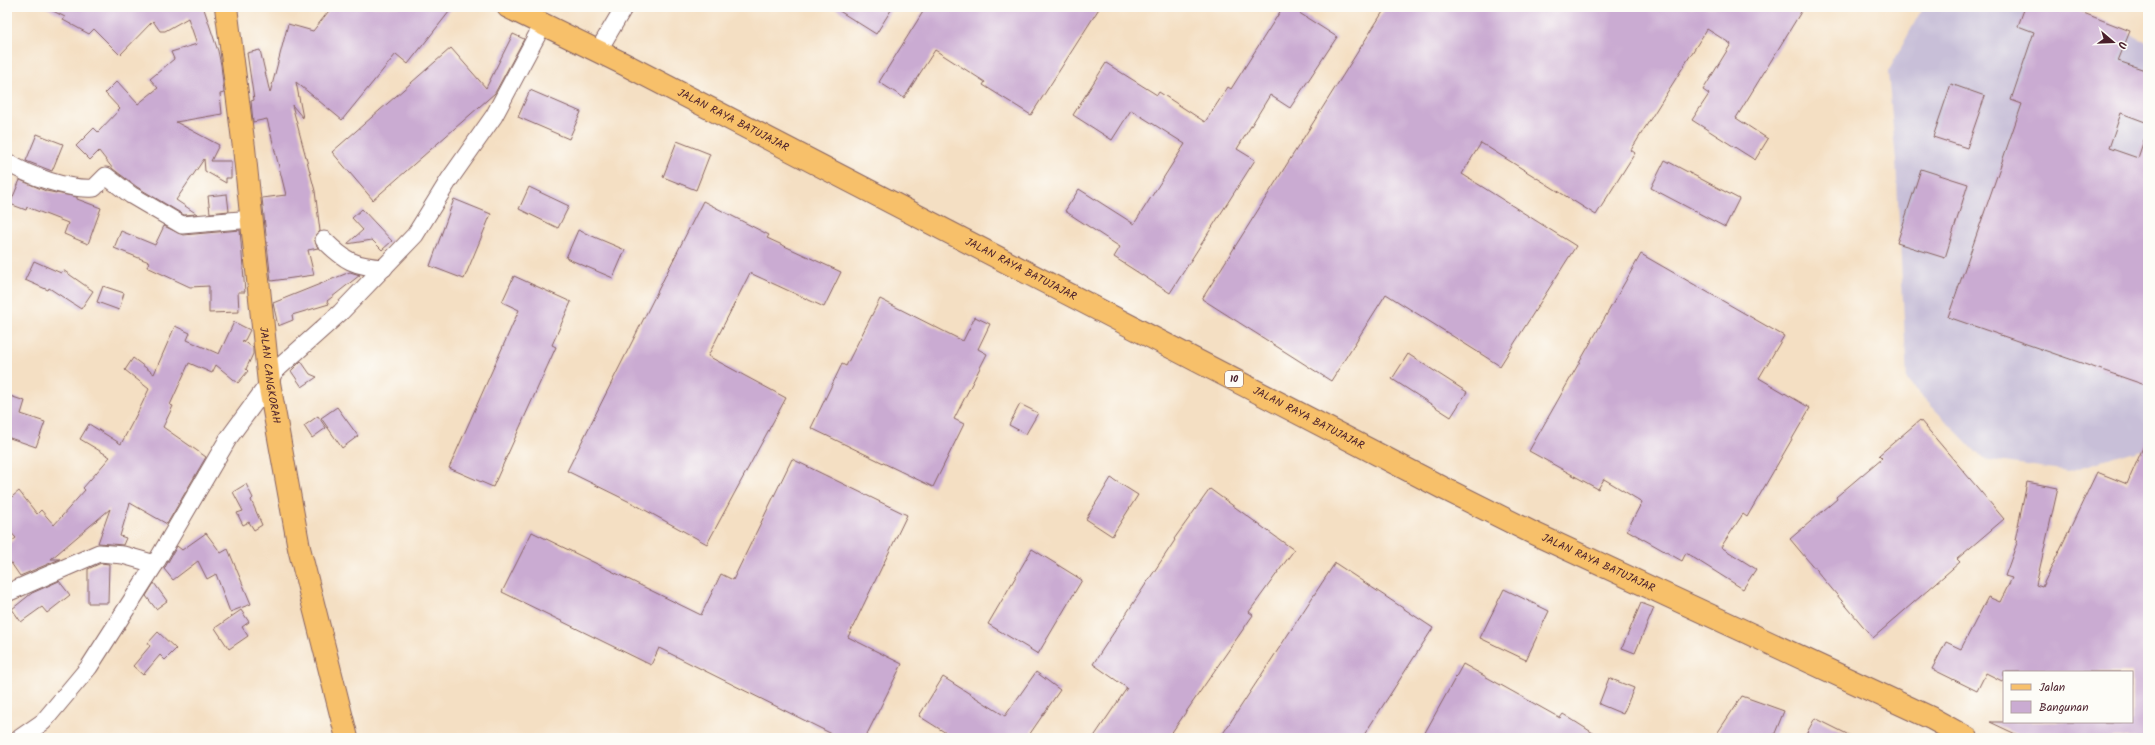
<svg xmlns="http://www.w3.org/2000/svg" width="2155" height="745" viewBox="0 0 2155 745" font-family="Kalam,sans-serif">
<rect width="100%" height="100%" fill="#fdfcf7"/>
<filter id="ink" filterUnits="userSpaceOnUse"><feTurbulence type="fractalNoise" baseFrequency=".025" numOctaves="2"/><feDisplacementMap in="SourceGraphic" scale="8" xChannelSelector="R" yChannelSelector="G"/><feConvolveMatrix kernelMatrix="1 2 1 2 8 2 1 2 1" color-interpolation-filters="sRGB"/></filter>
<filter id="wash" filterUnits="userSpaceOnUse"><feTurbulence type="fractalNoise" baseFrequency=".012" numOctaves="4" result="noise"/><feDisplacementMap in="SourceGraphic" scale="16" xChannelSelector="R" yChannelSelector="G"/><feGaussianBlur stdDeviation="0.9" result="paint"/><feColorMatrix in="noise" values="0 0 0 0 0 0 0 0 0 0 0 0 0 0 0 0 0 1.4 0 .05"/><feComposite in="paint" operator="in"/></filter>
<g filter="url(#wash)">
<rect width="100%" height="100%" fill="#f4dfc3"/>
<polygon fill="#c8bfd8" points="1923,7 2060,7 2148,42 2148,447 2069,471 1983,459 1907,381 1896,161 1888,72"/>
<g id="blocks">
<g fill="#caabd2">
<polygon points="45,7 206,7 204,9 218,51 221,65 224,93 220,94 222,114 176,122 219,145 211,161 231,161 231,178 226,178 226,183 205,171 204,159 176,200 197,214 184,215 137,187 113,169 99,151 90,160 76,146 94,128 98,132 120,109 105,93 117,81 138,104 158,88 150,79 174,59 171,52 197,44 188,18 165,31 160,31 153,21 120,55 94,29 89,34 63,20 65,17"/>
<polygon points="332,7 453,7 408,64 396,54 342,120 296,82 303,118 292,105 315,191 320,231 314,238 318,248 308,250 314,275 271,281 262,198 286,195 267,119 253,122 251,101 254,100 247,53 260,50 270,93 288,24 313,31"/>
<polygon points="833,7 893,7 876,34"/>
<polygon points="926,7 1100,7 1031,115 983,85 985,82 935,50 904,98 879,82"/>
<polygon points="1283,7 1290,7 1337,37 1290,108 1270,95 1237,149 1255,160 1170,293 1114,257 1120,247 1065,211 1079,189 1134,224 1185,144 1131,110 1112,140 1073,115 1106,63 1157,95 1159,92 1205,122 1228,87 1231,89"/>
<polygon points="1386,7 1804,7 1736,118 1768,139 1755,160 1692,120 1709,94 1703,90 1731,44 1707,29 1631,150 1635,153 1596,215 1481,143 1462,174 1576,246 1500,366 1386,294 1331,381 1202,299"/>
<polygon points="2025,7 2068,7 2130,31 2118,61 2148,71 2148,123 2121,113 2109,148 2138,158 2146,134 2148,134 2148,386 1948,317 2022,104 2011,100 2034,32 2018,26"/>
<polygon points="513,34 524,39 495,93 373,200 332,152 451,48 486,88"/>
<polygon points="1951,84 1985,96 1967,148 1933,137"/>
<polygon points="530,90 581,112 569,139 518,117"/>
<polygon points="37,134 63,144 52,171 26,161"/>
<polygon points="677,141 710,154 696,190 663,177"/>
<polygon points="1665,160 1739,199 1725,227 1651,188"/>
<polygon points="1921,169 1968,184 1945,258 1897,243"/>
<polygon points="20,180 46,191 77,197 77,199 101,208 88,244 64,234 68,223 27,207 26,210 10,204"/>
<polygon points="529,187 569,206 558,228 519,209"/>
<polygon points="227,194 229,211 210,213 208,196"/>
<polygon points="454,199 491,214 464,279 430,266"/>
<polygon points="703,201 769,235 767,238 841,272 824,307 750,273 708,356 786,398 707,544 634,504 567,471"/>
<polygon points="362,209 392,241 382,250 372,240 347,244 363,230 352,218"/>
<polygon points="164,226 183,235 240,230 245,292 238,292 239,312 209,313 209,286 190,287 147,267 149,262 114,248 121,231 155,245"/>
<polygon points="578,230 625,250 613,278 566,258"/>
<polygon points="1641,254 1784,336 1759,378 1810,408 1747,517 1743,514 1721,547 1756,569 1743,589 1686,553 1682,561 1627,530 1642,502 1604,479 1598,489 1529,451"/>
<polygon points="34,261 61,273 63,270 93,291 81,309 49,288 48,290 25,280"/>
<polygon points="350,272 360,275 327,301 329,304 292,315 293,320 278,326 273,303"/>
<polygon points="514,276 571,302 552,345 556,347 493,487 449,468 519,310 502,302"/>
<polygon points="103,286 124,293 119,310 97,302"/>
<polygon points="880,299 963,341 975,317 990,324 978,349 987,354 954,419 964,424 933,487 811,428 842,364 846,366"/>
<polygon points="234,322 250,330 245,340 242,341 253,347 253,354 246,369 248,371 238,383 216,365 212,373 189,363 170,405 173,406 163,427 206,457 167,524 130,503 120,536 126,538 123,545 98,543 110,509 51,559 60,559 20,576 7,557 7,545 16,538 7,528 7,501 19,491 37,514 41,510 54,525 85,490 83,488 110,457 80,439 89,424 121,444 140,408 149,389 125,370 133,358 154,374 175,326 190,333 187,340 219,354"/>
<polygon points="1408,354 1467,392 1451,417 1392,379"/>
<polygon points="301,361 310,374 317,377 302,387 291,371"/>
<polygon points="7,395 25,401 21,414 45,422 36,447 7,437"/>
<polygon points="1020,404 1038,413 1026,434 1009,425"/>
<polygon points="337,407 358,436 342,448 321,418"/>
<polygon points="318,416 326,428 312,438 304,426"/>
<polygon points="1920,420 2004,519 1957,559 1960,562 1873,638 1790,539 1837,499 1836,497 1882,458 1879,455"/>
<polygon points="2148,436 2148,738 2024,738 1990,722 2132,722 2132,672 2004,672 2004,682 1986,673 1977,691 1932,669 1946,642 1961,649 1988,597 2000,602 2012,578 2005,576 2018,540 2015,540 2027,482 2058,488 2036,585 2042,587 2097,472 2127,484"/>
<polygon points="792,459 907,515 848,637 902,664 865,738 840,738 659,648 651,665 502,592 532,532 701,615 721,574 733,580"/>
<polygon points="1111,478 1138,495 1112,536 1086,519"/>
<polygon points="246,484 253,498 251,500 262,525 254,530 249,522 243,525 237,513 243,511 233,492"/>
<polygon points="1210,489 1294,550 1249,612 1253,615 1168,738 1093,738 1127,688 1093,664 1175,540 1174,539"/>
<polygon points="206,533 221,553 228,549 251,604 230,612 216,574 207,579 198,561 173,580 164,569 177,546 182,550"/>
<polygon points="1032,549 1082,580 1038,654 988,624"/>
<polygon points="101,563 109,564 108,603 88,603 88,569"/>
<polygon points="1335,563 1433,628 1362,738 1220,738"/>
<polygon points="59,581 70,595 47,613 42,607 21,622 12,609 32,593"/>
<polygon points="154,583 167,601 156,609 146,596"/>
<polygon points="1504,589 1549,611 1526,660 1480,638"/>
<polygon points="1641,603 1654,608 1635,653 1622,648"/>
<polygon points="241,610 249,622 242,627 248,636 229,649 215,628"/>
<polygon points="158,632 176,649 165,660 160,655 143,675 133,666 150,646 148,643"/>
<polygon points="1463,664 1560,718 1563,714 1601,738 1422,738"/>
<polygon points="1036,672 1060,690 1027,738 954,738 919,716 943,677 1005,716"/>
<polygon points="1609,678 1634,688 1623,714 1599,704"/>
<polygon points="1742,696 1784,711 1773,738 1714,738"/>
<polygon points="1815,718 1855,738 1804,738"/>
</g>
</g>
</g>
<g filter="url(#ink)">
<use href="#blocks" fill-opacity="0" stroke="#866260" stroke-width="1"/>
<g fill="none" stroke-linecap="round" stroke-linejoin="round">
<g stroke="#866260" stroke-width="19">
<g id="street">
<polyline points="598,51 624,7"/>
<path d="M 7,162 C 29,176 68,190 94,188 L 106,176 L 131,195 L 182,225 L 252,219"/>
<path d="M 324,240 C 345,261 354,266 384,268"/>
<polyline points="7,593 99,553 123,555 155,564"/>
<polyline points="20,738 43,722 89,667 155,564 228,439 269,383 274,372 341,312 415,235 449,180 494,116 543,24"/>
</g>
</g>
<g stroke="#866260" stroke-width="24">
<g id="primary">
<path id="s1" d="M 226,7 L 244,148 L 269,383 L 299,548 L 347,738"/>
</g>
</g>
<g stroke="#866260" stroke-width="24">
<g id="highway">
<path id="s2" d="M 508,7 L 624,64 L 1443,488 L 1533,533 L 1931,718 L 1967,738"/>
</g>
</g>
<use href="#street" stroke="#fff" stroke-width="17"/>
<use href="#primary" stroke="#f7c06b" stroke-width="22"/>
<use href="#highway" stroke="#f7c06b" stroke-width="22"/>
</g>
</g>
<g text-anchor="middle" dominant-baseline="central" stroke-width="3" stroke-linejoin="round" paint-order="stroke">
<rect fill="#fdfcf7" stroke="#806168" stroke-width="1" x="1225" y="371" width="18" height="16" rx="3"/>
<g font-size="10" font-weight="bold" fill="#4a1f2b">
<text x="1234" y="379">10</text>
</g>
<g font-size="11" fill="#4a1f2b" stroke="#fdfcf7">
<text stroke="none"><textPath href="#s2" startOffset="252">JALAN RAYA BATUJAJAR</textPath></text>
<text stroke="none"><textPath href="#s2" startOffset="576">JALAN RAYA BATUJAJAR</textPath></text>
<text stroke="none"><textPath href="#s1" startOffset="371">JALAN CANGKORAH</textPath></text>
<text stroke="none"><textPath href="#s2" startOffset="900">JALAN RAYA BATUJAJAR</textPath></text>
<text stroke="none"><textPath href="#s2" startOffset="1224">JALAN RAYA BATUJAJAR</textPath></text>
</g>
</g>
<rect width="2155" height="745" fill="none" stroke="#fdfcf7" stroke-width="24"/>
<rect x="2003" y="671" width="130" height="52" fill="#fdfcf7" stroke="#b5a4a5"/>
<rect x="2011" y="684" width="20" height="6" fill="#f7c06b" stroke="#b5a4a5"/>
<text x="2039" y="691" font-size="12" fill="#4a1f2b">Jalan</text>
<rect x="2011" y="701" width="20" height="12" fill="#caabd2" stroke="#b5a4a5"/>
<text x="2039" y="711" font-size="12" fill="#4a1f2b">Bangunan</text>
<g transform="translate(2113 42) rotate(109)" stroke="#fdfcf7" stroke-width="3" paint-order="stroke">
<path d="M0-3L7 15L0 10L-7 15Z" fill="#4a1f2b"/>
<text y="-6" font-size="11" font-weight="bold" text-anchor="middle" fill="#4a1f2b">U</text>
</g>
</svg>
